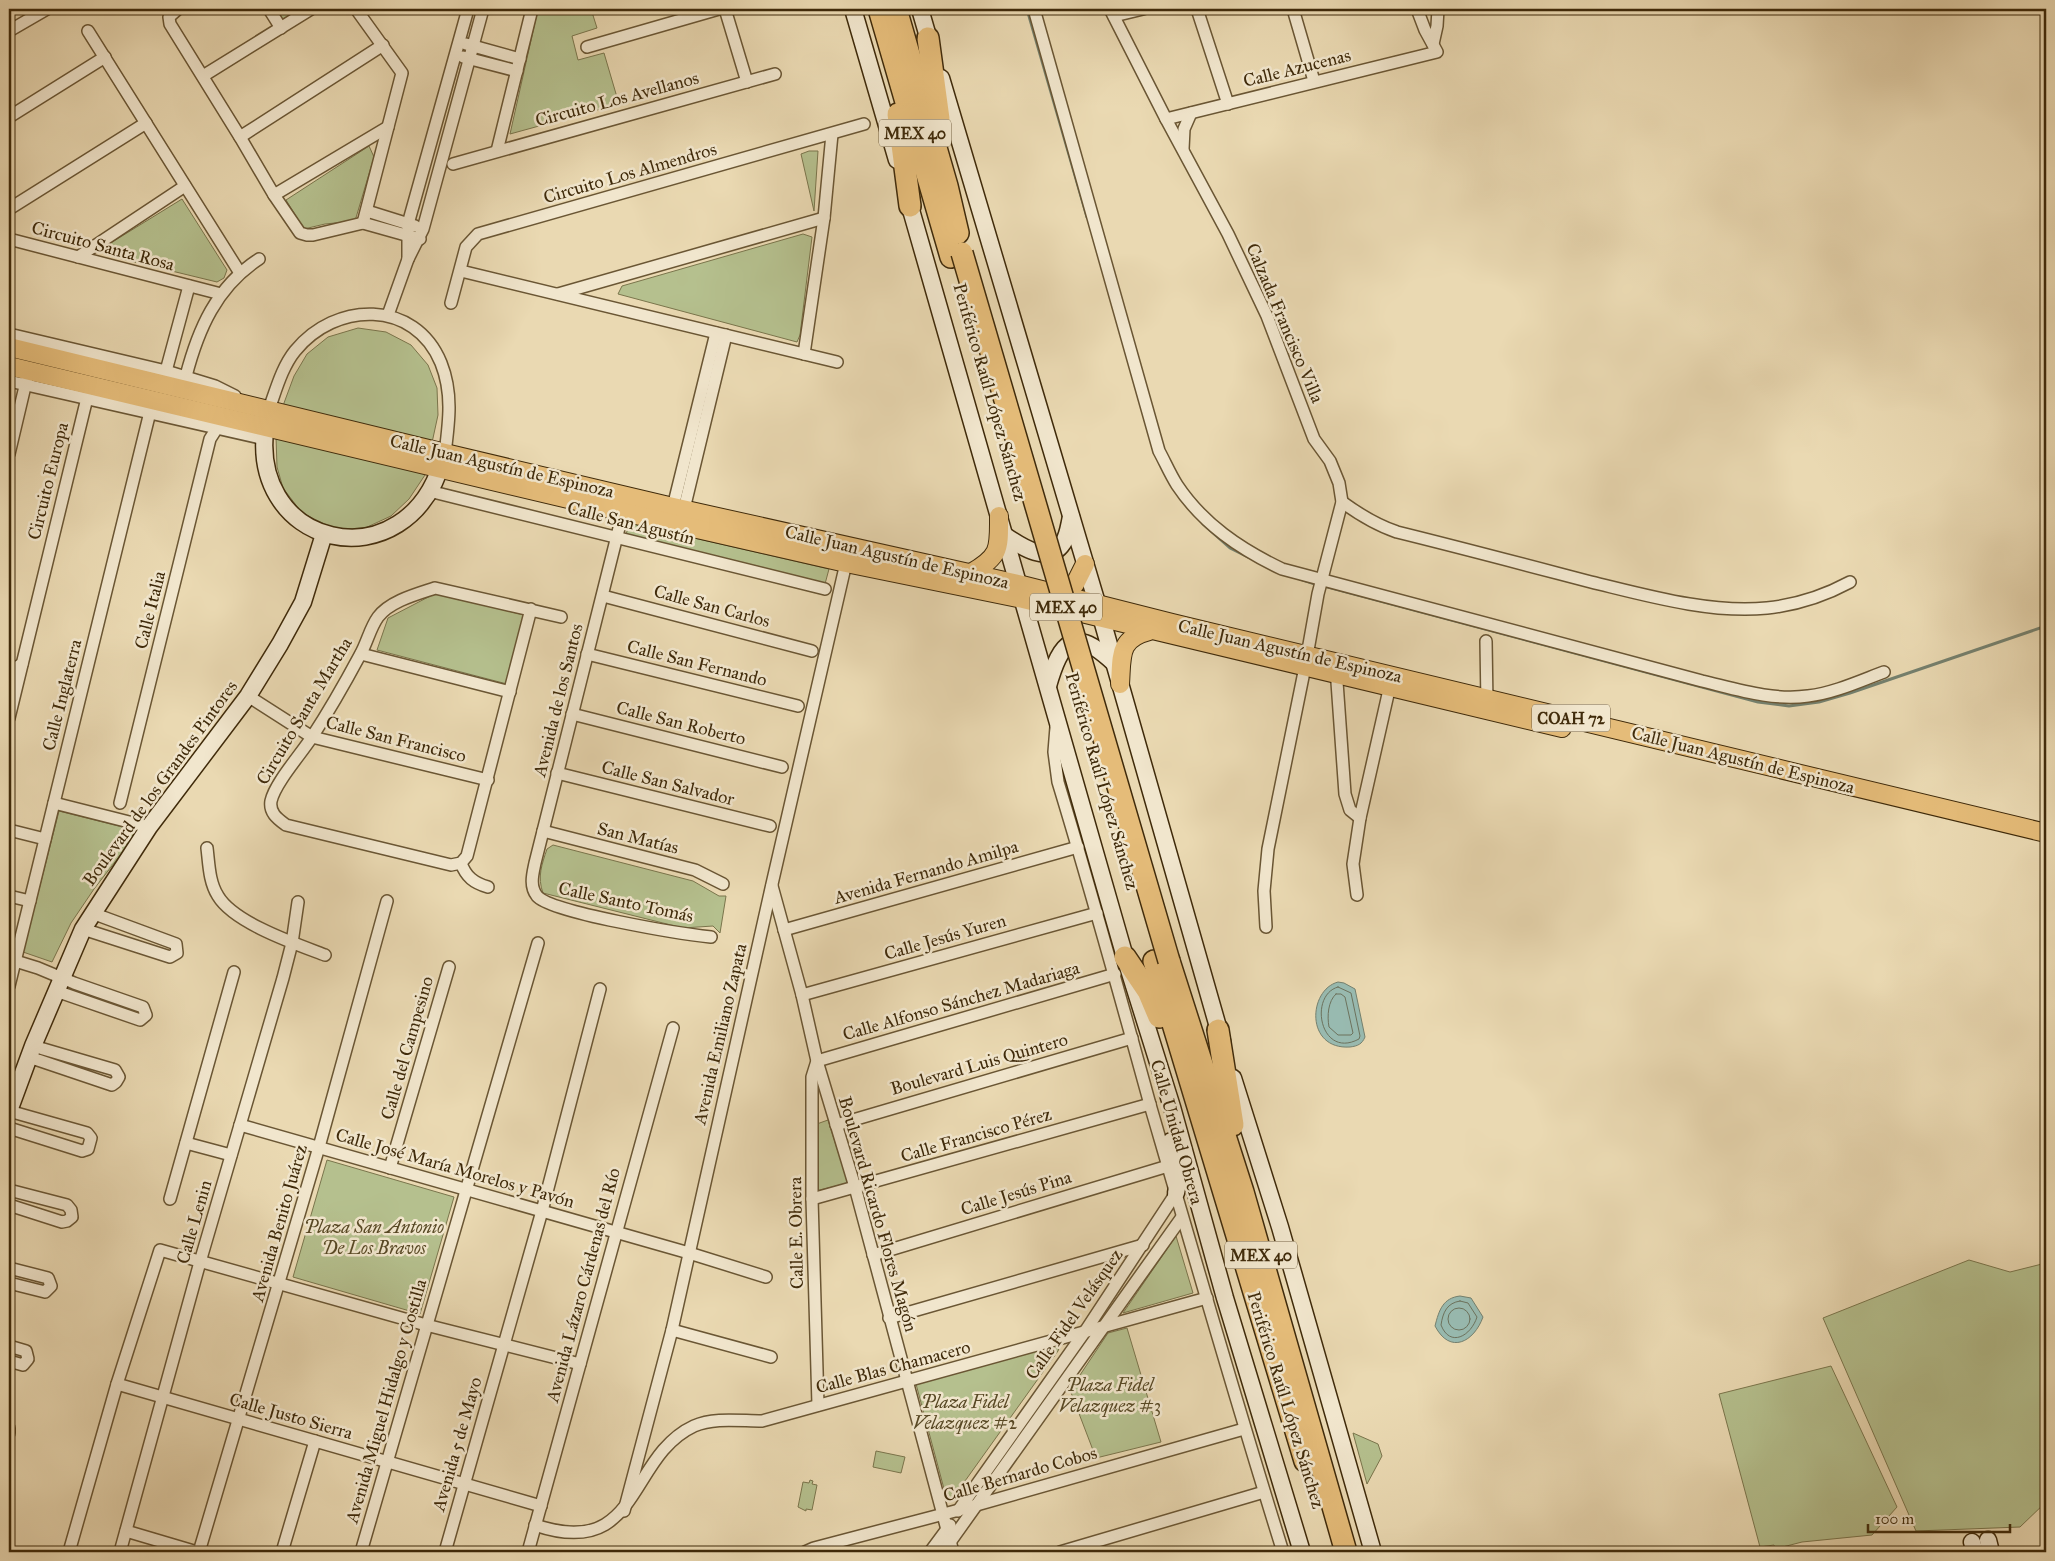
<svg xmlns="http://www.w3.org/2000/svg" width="2055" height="1561" viewBox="0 0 2055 1561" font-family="'IM FELL Great Primer',serif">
<rect width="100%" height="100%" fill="#ead9b2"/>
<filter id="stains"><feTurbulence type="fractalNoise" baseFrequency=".004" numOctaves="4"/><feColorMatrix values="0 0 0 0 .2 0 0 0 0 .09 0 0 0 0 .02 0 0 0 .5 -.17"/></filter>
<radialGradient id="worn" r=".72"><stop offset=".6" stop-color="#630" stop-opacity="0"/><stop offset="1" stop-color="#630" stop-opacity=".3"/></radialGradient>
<g fill="#b5c08e" stroke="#7a754c">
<polygon points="272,9 307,9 282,24"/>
<polygon points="538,9 591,9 597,28 572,36 578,60 604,53 619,104 510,134"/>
<polygon points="369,146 374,157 355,221 325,224 304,229 286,200"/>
<polygon points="809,151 818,151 814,211 801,154"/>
<polygon points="182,199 227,270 224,278 217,282 110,256 107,248 109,244"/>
<polygon points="803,234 812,237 800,335 797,342 618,294 622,286"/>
<polygon points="358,328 386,332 411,345 428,365 437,388 438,415 425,475 409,499 391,516 363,529 333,528 302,513 283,488 277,467 276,437 284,403 294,376 307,354 328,337"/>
<polygon points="629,523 829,569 825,584 626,535"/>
<polygon points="436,593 524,615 507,684 377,650 388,618"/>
<polygon points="59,811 139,831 94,889 71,923 52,962 23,952"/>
<path d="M 553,845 L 693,881 L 719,896 L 726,896 L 720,933 L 713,926 L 683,928 L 543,893 C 537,877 542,864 547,849 Z"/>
<polygon points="828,1120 848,1183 816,1191 814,1125"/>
<polygon points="327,1160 454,1197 420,1314 293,1277"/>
<polygon points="1176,1236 1193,1293 1123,1313"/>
<polygon points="1969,1260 2010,1272 2046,1263 2046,1502 2020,1527 1916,1531 1823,1318"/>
<polygon points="1127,1328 1161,1442 1096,1458 1070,1390 1108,1333"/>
<polygon points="1056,1345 1060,1346 1058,1351 950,1502 947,1500 916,1384"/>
<polygon points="1831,1366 1897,1507 1872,1535 1802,1542 1775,1549 1774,1545 1760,1547 1719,1394"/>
<polygon points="1353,1433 1378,1444 1382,1456 1367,1484"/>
<polygon points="876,1451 905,1457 901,1473 873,1467"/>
<polygon points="810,1480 813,1481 812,1484 817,1485 812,1510 806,1509 806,1511 798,1507 803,1482 809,1483"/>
</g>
<g fill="#98bab0" stroke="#74806e">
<path d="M 1338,982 L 1344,983 L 1355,989 L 1365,1037 C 1362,1044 1358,1046 1350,1047 C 1305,1050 1308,990 1338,982 Z"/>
<path d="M 1460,1296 L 1471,1298 L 1483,1317 C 1474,1342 1450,1355 1435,1326 C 1439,1310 1443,1298 1460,1296 Z"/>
</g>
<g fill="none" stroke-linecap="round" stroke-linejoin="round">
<g stroke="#6c725d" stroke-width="1">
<path d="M 1338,987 L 1351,993 L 1360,1036 L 1359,1039 C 1320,1060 1308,995 1338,987 Z"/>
<path d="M 1336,994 L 1341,994 L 1345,997 L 1353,1033 L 1351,1035 L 1338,1035 L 1329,1027 C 1327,1016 1328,1001 1336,994 Z"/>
<path d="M 1460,1301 L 1468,1303 L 1477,1317 C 1471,1336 1450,1348 1441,1325 C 1443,1312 1447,1303 1460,1301 Z"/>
<circle cx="1459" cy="1319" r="11"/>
</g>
<g stroke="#74806e" stroke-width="3">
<polyline points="1027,9 1087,217"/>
<polyline points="1203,524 1230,548 1248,557"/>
<polyline points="1300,579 1318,585"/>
<polyline points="1324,586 1758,702 1789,706 1819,702 1850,693 2046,626"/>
</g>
<g stroke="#6a5634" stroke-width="14">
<g id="street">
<polyline points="178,9 169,17 170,24 240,137 274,195 300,233 307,235 313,235 363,223 420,239"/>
<polyline points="269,9 281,28"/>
<polyline points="356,9 402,73 363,223"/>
<polyline points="725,9 747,82"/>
<path d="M 1034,9 L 1159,451 C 1165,462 1170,474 1177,485 C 1203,524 1240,549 1282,569 L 1702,681 C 1736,689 1772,701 1808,696 C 1834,693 1860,681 1884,672"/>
<polyline points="1110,9 1166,119 1228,234 1267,316 1314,439 1330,461 1339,483 1342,502 1318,594 1305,667 1268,849 1264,891 1266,927"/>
<polyline points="1197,9 1228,104"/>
<polyline points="1293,9 1314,81"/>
<polyline points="1114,16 1143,9"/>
<polyline points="9,31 47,9"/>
<polyline points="88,31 240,273"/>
<polyline points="466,44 520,59"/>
<polyline points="1433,44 1437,26 1438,9"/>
<polyline points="587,47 719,9"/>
<polyline points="463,57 517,71"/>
<polyline points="203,76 311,9"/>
<polyline points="9,117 105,57"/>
<polyline points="1166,119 1437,52 1425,30 1417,9"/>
<polyline points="240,137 383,45"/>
<polyline points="1183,149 1184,129 1191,113"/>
<polyline points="497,151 532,9"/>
<polyline points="453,164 775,74"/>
<polyline points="274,195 388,127"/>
<polyline points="9,209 146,123"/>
<polyline points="367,211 415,226"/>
<polyline points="9,239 221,294"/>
<polyline points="78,257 185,186"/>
<polyline points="408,259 408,224 468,9"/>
<polyline points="461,271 837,362"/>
<polyline points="558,294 824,218"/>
<polyline points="451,303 466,247 478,234 864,124"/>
<polyline points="388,315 408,259 423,229 483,9"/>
<polyline points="9,334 166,371 215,386 235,396"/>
<polyline points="804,354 824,218 832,134"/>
<polyline points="166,371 189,286"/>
<path d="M 186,376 C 198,330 216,287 259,259"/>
<polyline points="9,381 265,439"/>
<path d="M 269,409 C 276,390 282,367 295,351 C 335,301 415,299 441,363 C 453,393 449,422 445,453"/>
<polyline points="9,454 27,378"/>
<polyline points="429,491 825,589"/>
<path d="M 1342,502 C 1360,515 1376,525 1397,532 C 1462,548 1526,565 1591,582 C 1645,595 1711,614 1767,608 C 1796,605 1824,596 1850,582"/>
<polyline points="673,507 716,333"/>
<polyline points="684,509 726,335"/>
<path d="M 623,512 L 535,863 C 533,873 529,886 537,896 C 552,913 682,934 711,937"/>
<polyline points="603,596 812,651"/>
<path d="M 531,609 L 467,856 L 461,863 L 451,865 L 286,825 C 278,819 269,813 271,801 C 275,783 301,754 312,737 C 329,711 345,683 360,655 C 367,643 370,628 378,617 C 390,601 417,594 435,588 L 561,617"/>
<polyline points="1486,641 1487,704"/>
<polyline points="361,654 510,692"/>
<polyline points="587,654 798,706"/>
<polyline points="1336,668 1345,794 1350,810 1360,818"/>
<polyline points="9,672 22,664"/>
<polyline points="248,696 312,737 488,780"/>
<polyline points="572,714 782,767"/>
<polyline points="9,718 87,398"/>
<path d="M 1056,727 L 1054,752 L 1058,782 C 1091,890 1121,999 1151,1108 C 1194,1256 1237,1405 1283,1552"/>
<polyline points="557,773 770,826"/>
<polyline points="54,803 149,827"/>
<polyline points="120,803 210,439 217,428"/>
<polyline points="9,830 45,839"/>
<polyline points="543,831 695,870 723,884"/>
<path d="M 207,848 C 209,864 209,882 218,896 C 234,923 296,944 325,955"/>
<path d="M 461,863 C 466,877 474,883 488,887"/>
<polyline points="772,886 802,995 817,1061 855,1187 953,1552"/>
<polyline points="1357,895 1353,864 1360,818 1391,681"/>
<polyline points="9,896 30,901"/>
<polyline points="83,929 170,957 177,953 176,944 92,913"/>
<polyline points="784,930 1078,847"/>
<polyline points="9,959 38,968 74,983 143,1007 146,1015 140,1020 56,991"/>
<polyline points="9,986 150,412"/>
<polyline points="802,995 1097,913"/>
<polyline points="29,1057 112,1085 116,1082 119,1077 115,1070 33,1046"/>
<polyline points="240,1125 689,1253 766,1277"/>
<polyline points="836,1125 1132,1038"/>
<polyline points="9,1128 82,1151 88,1149 91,1138 87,1133 9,1111"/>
<polyline points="186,1143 231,1155"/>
<polyline points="390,1168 449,967"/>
<polyline points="9,1190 67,1205 71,1210 72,1217 67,1221 62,1222 9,1205"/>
<polyline points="170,1199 234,972"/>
<polyline points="812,1199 1150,1104"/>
<polyline points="873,1255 1168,1166"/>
<polyline points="9,1268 48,1278 51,1286 45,1292 9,1283"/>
<polyline points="889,1318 1143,1245"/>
<polyline points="672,1330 771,1357"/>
<polyline points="9,1346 26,1351 28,1359 23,1365 9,1361"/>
<polyline points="117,1384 541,1506"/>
<polyline points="818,1405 812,1199 812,1077 817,1061 1115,974"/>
<polyline points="9,1428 9,1433"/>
<polyline points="624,1511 672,1330 772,884 846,563"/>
<polyline points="958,1511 1086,1330 1176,1193"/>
<path d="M 535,1525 C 641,1561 627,1457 694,1426 C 714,1417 740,1421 762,1421 L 1207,1298"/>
<polyline points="126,1531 197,1552"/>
<polyline points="69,1552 117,1384 160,1250 426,1325 580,1364"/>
<polyline points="120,1552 200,1262 283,978 292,943 298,902"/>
<polyline points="199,1552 319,1147 387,901"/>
<polyline points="282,1552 315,1441"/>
<polyline points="361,1552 538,943"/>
<polyline points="445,1552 542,1211 600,989"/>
<polyline points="528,1552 673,1028"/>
<polyline points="805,1552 814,1548 959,1510 1244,1429"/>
<polyline points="930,1552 950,1525"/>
<polyline points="943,1552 1182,1217"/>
<polyline points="1060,1552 1264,1492"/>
</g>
</g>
<g stroke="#3f2a0a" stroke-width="19">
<g id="secondary">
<polyline points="853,9 897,160"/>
<polyline points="920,9 931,47"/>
<polyline points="941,78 1102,620 1222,1041"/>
<polyline points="907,196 1125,957 1172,1107 1225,1298 1302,1552"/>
<path d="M 268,414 C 237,549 410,589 444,455"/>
<path d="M 1004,535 C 1019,545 1048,566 1063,543 C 1068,536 1069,525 1071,517"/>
<path d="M 1048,686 C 1061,640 1074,626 1114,663"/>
<polyline points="1233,1078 1280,1227 1373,1552"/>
<polyline points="9,1111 33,1046 83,929 149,827 248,696 280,644 303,602 324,534"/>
<polyline points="1171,1141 1179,1178 1176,1193"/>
<polyline points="1988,1540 1991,1552"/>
<polyline points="1972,1542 1975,1552"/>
</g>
</g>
<g stroke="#3f2a0a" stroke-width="20">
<g id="primary">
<polyline points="9,347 445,453 673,507 1018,584 1172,623 2046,833"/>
<polyline points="9,366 623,512 846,563 1023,599 1562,728"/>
<path d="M 971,573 C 1001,556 999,548 999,516"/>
<polyline points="1065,595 1075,584 1085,564"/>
<path d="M 1120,684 C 1122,656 1118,639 1149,631"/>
</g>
</g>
<g stroke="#3f2a0a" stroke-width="24">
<g id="highway">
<polyline points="879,9 951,257"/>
<polyline points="896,9 947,186 958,233"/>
<polyline points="928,38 939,119"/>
<polyline points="898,114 910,206"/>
<polyline points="1125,957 1148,991 1159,1017"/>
<polyline points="1154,961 1305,1461"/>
<polyline points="1169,961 1243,1192 1346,1552"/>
<polyline points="1218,1030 1233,1125"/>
</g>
</g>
<use href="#street" stroke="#f1e6cd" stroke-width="11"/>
<use href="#secondary" stroke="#f1e6cd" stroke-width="16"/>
<use href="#primary" stroke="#e5bc79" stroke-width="18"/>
<use href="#highway" stroke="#e5bc79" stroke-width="21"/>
<g stroke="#3f2a0a" stroke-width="24" stroke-linecap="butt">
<polyline id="highway-bridge" points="962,253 1169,961"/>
</g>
<use href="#highway-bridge" stroke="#e5bc79" stroke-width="21"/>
</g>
<g text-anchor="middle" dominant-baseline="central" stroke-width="5" stroke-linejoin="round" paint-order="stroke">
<g fill="#f1e6cd" stroke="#746244" stroke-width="1">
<rect x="879" y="119.5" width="72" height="27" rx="4"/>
<rect x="1030" y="593.5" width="72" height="27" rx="4"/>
<rect x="1532" y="704.5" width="78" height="27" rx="4"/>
<rect x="1225" y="1241.5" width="72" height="27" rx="4"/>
</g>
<g font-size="16" font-weight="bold" fill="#3f2a0a">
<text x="915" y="133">MEX 40</text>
<text x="1066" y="607">MEX 40</text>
<text x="1571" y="718">COAH 72</text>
<text x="1261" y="1255">MEX 40</text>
</g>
<g font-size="18" fill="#3f2a0a" stroke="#f1e6cd">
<text transform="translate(1297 68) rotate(-14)">Calle Azucenas</text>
<text transform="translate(617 99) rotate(-15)">Circuito Los Avellanos</text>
<text transform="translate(630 173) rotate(-16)">Circuito Los Almendros</text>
<text transform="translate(103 246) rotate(15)">Circuito Santa Rosa</text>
<text transform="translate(1285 323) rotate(67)">Calzada Francisco Villa</text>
<text transform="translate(990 392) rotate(74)">Periférico Raúl López Sánchez</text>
<text transform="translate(502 466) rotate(13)">Calle Juan Agustín de Espinoza</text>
<text transform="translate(48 481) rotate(-76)">Circuito Europa</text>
<text transform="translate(631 523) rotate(14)">Calle San Agustín</text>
<text transform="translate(897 557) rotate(13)">Calle Juan Agustín de Espinoza</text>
<text transform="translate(712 606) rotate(15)">Calle San Carlos</text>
<text transform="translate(150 610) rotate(-76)">Calle Italia</text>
<text transform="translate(1290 651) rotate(13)">Calle Juan Agustín de Espinoza</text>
<text transform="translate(697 663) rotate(14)">Calle San Fernando</text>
<text transform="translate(62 695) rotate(-76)">Calle Inglaterra</text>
<text transform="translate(558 700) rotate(-76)">Avenida de los Santos</text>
<text transform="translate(304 711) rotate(-59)">Circuito Santa Martha</text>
<text transform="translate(681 723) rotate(14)">Calle San Roberto</text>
<text transform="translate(396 739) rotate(14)">Calle San Francisco</text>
<text transform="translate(1743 760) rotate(14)">Calle Juan Agustín de Espinoza</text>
<text transform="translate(1102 781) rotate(74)">Periférico Raúl López Sánchez</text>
<text transform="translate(160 783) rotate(-54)">Boulevard de los Grandes Pintores</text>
<text transform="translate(668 783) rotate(14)">Calle San Salvador</text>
<text transform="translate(638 838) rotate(14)">San Matías</text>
<text transform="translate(926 872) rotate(-16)">Avenida Fernando Amilpa</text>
<text transform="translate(626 902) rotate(12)">Calle Santo Tomás</text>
<text transform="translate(945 937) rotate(-16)">Calle Jesús Yuren</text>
<text transform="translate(961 1001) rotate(-16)">Calle Alfonso Sánchez Madariaga</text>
<text transform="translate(720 1034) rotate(-77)">Avenida Emiliano Zapata</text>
<text transform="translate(407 1048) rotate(-74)">Calle del Campesino</text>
<text transform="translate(979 1064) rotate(-16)">Boulevard Luis Quintero</text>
<text transform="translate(1177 1132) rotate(74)">Calle Unidad Obrera</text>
<text transform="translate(976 1135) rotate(-16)">Calle Francisco Pérez</text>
<text transform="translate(455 1168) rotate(16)">Calle José María Morelos y Pavón</text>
<text transform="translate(1016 1193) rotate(-17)">Calle Jesús Pina</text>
<text transform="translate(878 1214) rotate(74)">Boulevard Ricardo Flores Magón</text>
<text transform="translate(194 1222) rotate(-74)">Calle Lenin</text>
<text transform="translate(279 1223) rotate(-74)">Avenida Benito Juárez</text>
<text transform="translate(796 1233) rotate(-91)">Calle E. Obrera</text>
<text transform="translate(583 1285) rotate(-75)">Avenida Lázaro Cárdenas del Río</text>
<text transform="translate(1074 1314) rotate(-55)">Calle Fidel Velásquez</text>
<text transform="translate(893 1367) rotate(-15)">Calle Blas Chamacero</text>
<text transform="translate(1286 1400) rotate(73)">Periférico Raúl López Sánchez</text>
<text transform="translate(386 1401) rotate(-74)">Avenida Miguel Hidalgo y Costilla</text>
<text transform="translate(291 1416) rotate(16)">Calle Justo Sierra</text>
<text transform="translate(457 1444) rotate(-74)">Avenida 5 de Mayo</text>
<text transform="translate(1020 1474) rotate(-16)">Calle Bernardo Cobos</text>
</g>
<g font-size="18" font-style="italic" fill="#574824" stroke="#f1e6cd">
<text x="374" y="1227">Plaza San Antonio<tspan x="374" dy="21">De Los Bravos</tspan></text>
<text x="1110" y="1385">Plaza Fidel<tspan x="1110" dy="21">Velazquez #3</tspan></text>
<text x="965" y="1402">Plaza Fidel<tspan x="965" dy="21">Velazquez #2</tspan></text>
</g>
</g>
<rect width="2055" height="1561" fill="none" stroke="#ead9b2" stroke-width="30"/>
<rect x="10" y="10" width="2035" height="1541" fill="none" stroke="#3f2a0a" stroke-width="2.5"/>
<rect x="15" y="15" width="2025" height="1531" fill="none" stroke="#3f2a0a"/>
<path d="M1868 1524v8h142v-8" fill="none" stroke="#3f2a0a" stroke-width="2.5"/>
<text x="1875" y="1524" font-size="15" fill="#3f2a0a" stroke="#f1e6cd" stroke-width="4" paint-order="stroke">100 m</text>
<rect width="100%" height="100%" filter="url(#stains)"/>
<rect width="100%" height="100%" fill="url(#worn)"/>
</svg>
